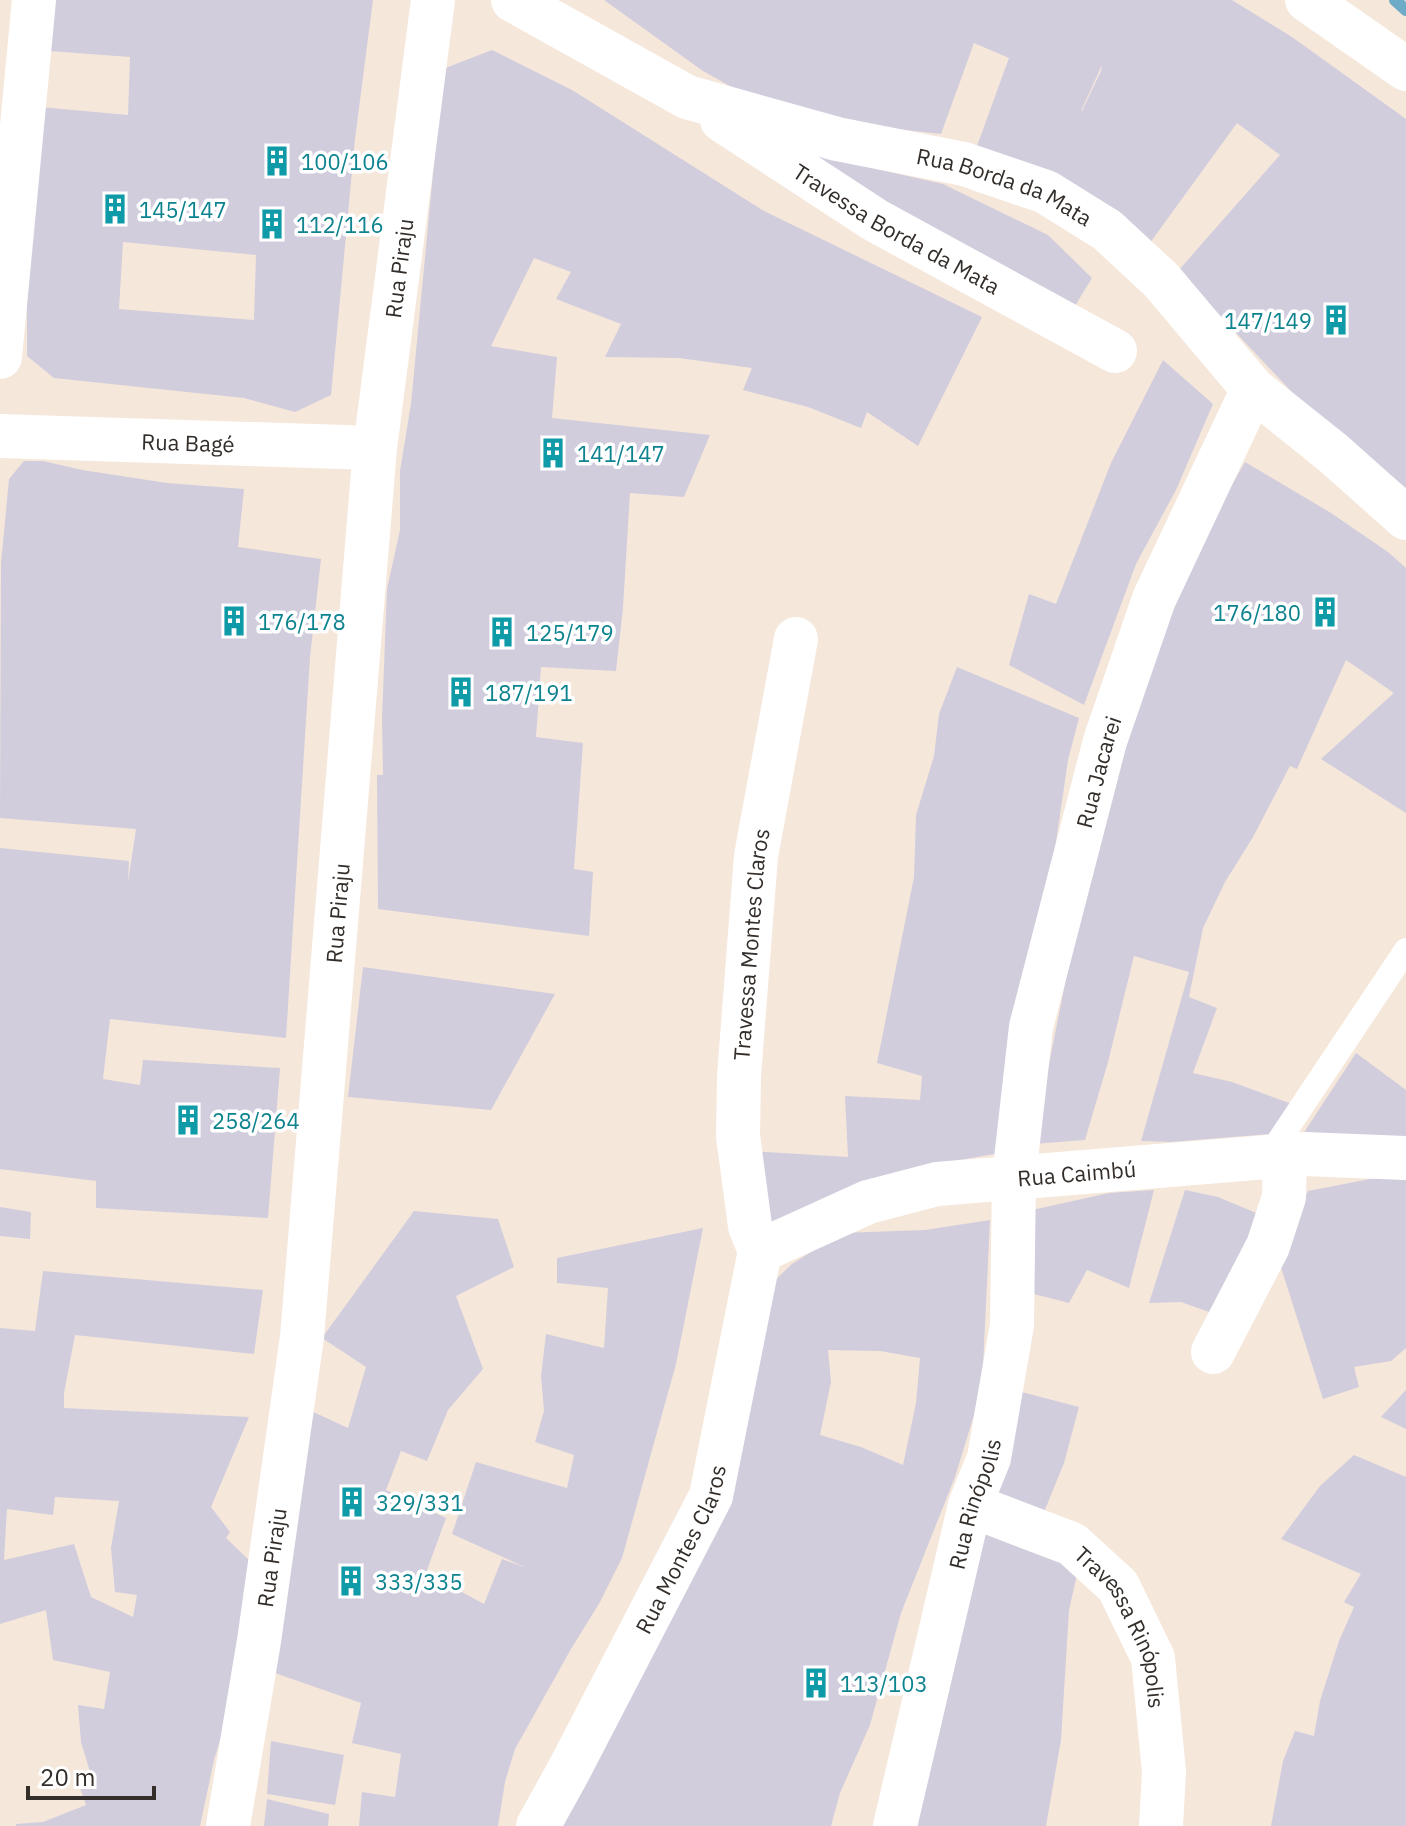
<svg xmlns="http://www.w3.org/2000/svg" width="1406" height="1826" viewBox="0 0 1406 1826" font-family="'IBM Plex Sans',sans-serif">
<rect width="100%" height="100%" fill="#f6e7db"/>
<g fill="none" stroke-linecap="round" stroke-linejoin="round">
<polyline stroke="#6dabc7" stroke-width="12" points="1395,0 1406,10"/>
</g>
<g fill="#d1cddd" fill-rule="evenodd">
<path d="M 51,0 L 373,0 L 355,139 L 331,395 L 295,412 L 244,398 L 54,378 L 27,356 L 27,301 L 40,107 L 128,115 L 130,57 L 49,51 ZM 123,242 L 256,255 L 254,320 L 119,309 Z"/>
<path d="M 604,0 L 1232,0 L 1292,37 L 1406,119 L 1406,488 L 1304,405 L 1178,271 L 1280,155 L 1237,123 L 1147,247 L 977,146 L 1009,58 L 974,43 L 941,134 L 896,129 L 753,99 L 703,71 ZM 1102,65 L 1101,71 L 1082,111 L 1081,111 Z"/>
<polygon points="492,50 572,90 764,211 982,317 918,446 867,412 861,428 808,407 743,390 752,368 679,358 605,357 621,324 556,299 571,272 534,258 491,346 557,357 552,418 710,435 684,497 630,493 623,608 616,671 541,667 536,737 583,743 574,869 593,872 589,936 378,909 377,775 383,775 382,718 387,589 400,530 400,471 411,404 443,69"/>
<polygon points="814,155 943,184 1048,235 1092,278 1070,314 964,256"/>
<polygon points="1163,360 1213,404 1176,490 1136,564 1084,705 1009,665 1029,594 1056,604 1111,463"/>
<polygon points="24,461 43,461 82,470 167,483 244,489 238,547 321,559 310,657 286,1038 110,1019 103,1079 140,1085 143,1060 280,1068 268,1218 96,1208 96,1181 0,1169 0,848 129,861 128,882 136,829 0,818 1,563 9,479"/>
<polygon points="1245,462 1331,513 1388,552 1406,568 1406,813 1321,759 1394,693 1346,660 1297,769 1290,766 1253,837 1225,882 1203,928 1189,997 1217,1008 1193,1073 1232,1082 1292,1104 1270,1134 1171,1142 1141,1141 1189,972 1134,956 1108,1062 1085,1140 1033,1144 1074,939 1126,728 1203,535"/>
<polygon points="957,667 1079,718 1068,760 1055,849 1000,1153 920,1167 775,1228 759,1216 749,1151 848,1157 845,1096 920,1100 922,1076 877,1063 914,877 916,815 934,756 939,714"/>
<polygon points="363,967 555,994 491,1110 348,1097"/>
<polygon points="1356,1053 1406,1090 1406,1142 1303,1134"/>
<polygon points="1380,1177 1406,1180 1406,1348 1391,1361 1354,1367 1359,1387 1323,1399 1277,1255 1308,1191"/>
<polygon points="1154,1190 1129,1288 1087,1270 1069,1303 1026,1292 1032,1210 1109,1193"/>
<polygon points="1185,1190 1218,1197 1261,1215 1215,1314 1181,1302 1149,1303"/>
<polygon points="0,1207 31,1212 30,1239 0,1236"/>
<polygon points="414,1211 498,1219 514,1267 456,1296 483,1369 448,1410 427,1461 401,1451 386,1490 446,1518 426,1573 484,1604 502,1559 527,1568 452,1534 476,1462 567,1488 574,1455 535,1442 544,1411 541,1376 546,1334 604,1348 608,1288 557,1283 557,1258 703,1228 676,1364 622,1558 600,1602 571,1649 515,1749 505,1782 498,1826 359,1826 362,1792 395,1797 401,1754 352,1743 361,1703 272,1672 309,1410 348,1428 366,1367 322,1338"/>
<path d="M 990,1220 L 983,1367 L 974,1415 L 955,1477 L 901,1613 L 870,1725 L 840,1793 L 831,1826 L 557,1826 L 585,1765 L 769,1286 L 792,1264 L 841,1233 L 925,1230 ZM 828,1350 L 880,1351 L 920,1358 L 916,1403 L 903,1465 L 861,1447 L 820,1435 L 831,1382 Z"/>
<path d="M 43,1271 L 263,1290 L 254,1354 L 75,1335 L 64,1393 L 64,1408 L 249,1417 L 211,1507 L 230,1532 L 226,1538 L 250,1561 L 233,1698 L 214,1760 L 200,1826 L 16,1826 L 16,1824 L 43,1822 L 86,1805 L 75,1773 L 90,1772 L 81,1742 L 78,1705 L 104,1709 L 110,1672 L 53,1660 L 46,1610 L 0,1624 L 0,1328 L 35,1331 ZM 55,1497 L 119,1501 L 111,1548 L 115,1592 L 137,1595 L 133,1617 L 91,1597 L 74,1544 L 4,1560 L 7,1509 L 53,1515 Z"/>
<polygon points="1014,1390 1079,1407 1064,1463 1042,1517 988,1499"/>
<polygon points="1406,1390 1406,1429 1381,1417"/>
<polygon points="1354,1455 1406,1477 1406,1826 1271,1826 1283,1761 1295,1731 1314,1736 1320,1701 1339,1641 1354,1607 1344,1602 1361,1574 1281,1539 1320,1486"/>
<polygon points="981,1524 1078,1570 1069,1610 1061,1740 1046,1826 909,1826"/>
<polygon points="271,1741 344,1755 335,1805 267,1794"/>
<polygon points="267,1799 329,1814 328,1826 264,1826"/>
</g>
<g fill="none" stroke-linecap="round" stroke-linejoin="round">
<polyline stroke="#fff" stroke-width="24" points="1268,1157 1406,950"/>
<g stroke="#fff" stroke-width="44">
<path id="s1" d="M 513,0 L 687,97 L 837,139 L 964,164 L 1046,192 L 1107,230 L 1161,280 L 1253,389 L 1333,453 L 1406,518"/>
<path id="s2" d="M 722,120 L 875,220 L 1115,351"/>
<polyline points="0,357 34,0"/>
<path id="s3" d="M 0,436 L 375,448"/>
<path id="s4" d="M 760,1251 L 868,1202 L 937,1184 L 1305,1154 L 1406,1158"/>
<path id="s5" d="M 760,1251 L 750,1226 L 738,1136 L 739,1076 L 756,856 L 796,639"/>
<polyline points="1213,1352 1268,1246 1284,1197 1285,1156"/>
<path id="s6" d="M 970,1505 L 1072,1544 L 1118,1586 L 1153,1658 L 1164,1772 L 1161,1826"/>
<path id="s7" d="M 228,1826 L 259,1641 L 302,1337 L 375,448 L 433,0"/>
<path id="s8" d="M 538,1826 L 569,1770 L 711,1496 L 760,1251"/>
<path id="s9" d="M 895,1826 L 970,1505 L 989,1458 L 1012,1325 L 1014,1177 L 1031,1027 L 1105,741 L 1154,599 L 1253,389"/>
</g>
<polyline stroke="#fff" stroke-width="44" points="1307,0 1406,69"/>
</g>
<defs>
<g id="building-bare" transform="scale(2.4)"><path d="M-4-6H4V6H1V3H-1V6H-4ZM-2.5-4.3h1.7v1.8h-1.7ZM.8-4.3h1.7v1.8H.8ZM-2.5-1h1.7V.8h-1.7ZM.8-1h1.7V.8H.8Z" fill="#0f9aa8" stroke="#fff" stroke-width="2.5" paint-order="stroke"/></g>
</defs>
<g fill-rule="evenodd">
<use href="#building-bare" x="277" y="161"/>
<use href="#building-bare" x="115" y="209"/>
<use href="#building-bare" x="272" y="224"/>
<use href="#building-bare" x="1336" y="320"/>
<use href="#building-bare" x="553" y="453"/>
<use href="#building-bare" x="1325" y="612"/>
<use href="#building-bare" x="234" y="621"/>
<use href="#building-bare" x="502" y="632"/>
<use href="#building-bare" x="461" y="692"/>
<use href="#building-bare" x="188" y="1120"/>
<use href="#building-bare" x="352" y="1502"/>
<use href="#building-bare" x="351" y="1581"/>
<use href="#building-bare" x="816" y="1683"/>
</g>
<g text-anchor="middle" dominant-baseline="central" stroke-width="7" stroke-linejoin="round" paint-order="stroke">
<g font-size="22" fill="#0d838f" stroke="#fff" text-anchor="start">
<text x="301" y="161">100/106</text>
<text x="139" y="209">145/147</text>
<text x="296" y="224">112/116</text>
<text x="1312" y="320" text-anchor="end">147/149</text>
<text x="577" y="453">141/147</text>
<text x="1301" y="612" text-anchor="end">176/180</text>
<text x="258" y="621">176/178</text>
<text x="526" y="632">125/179</text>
<text x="485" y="692">187/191</text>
<text x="212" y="1120">258/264</text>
<text x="376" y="1502">329/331</text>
<text x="375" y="1581">333/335</text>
<text x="840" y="1683">113/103</text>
</g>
<g font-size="22" fill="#342e2a" stroke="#fff">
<text stroke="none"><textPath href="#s1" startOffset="530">Rua Borda da Mata</textPath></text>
<text stroke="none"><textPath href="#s2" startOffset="206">Travessa Borda da Mata</textPath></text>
<text stroke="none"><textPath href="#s7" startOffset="1568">Rua Piraju</textPath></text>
<text stroke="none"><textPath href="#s3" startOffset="188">Rua Bagé</textPath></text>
<text stroke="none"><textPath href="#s9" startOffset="1078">Rua Jacarei</textPath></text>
<text stroke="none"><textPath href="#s7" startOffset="920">Rua Piraju</textPath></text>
<text stroke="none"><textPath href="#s5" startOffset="310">Travessa Montes Claros</textPath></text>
<text stroke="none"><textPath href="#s4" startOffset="330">Rua Caimbú</textPath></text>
<text stroke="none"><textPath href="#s9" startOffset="332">Rua Rinópolis</textPath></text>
<text stroke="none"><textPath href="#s8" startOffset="312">Rua Montes Claros</textPath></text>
<text stroke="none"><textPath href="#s7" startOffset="272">Rua Piraju</textPath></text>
<text stroke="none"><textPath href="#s6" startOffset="210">Travessa Rinópolis</textPath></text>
</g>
</g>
<path d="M28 1786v12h126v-12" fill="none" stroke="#342e2a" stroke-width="4"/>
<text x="40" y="1786" font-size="24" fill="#342e2a" stroke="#ffffff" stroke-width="6" paint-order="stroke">20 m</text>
</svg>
